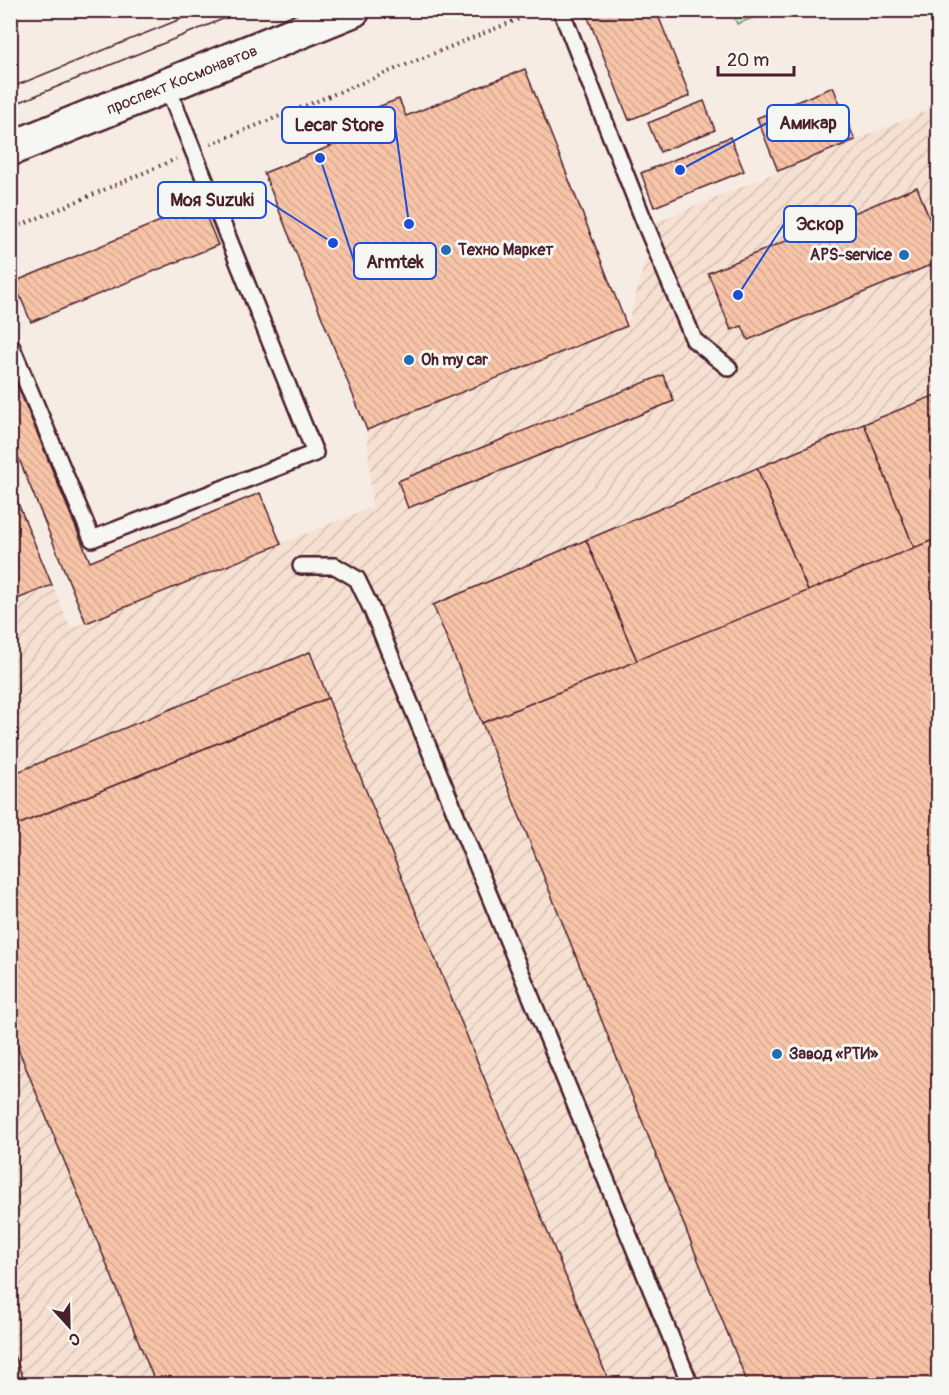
<svg xmlns="http://www.w3.org/2000/svg" width="949" height="1395" viewBox="0 0 949 1395" font-family="Pangolin,sans-serif">
<defs>
<pattern id="industrial-furrows" width="10" height="10" patternUnits="userSpaceOnUse" patternTransform="scale(1.5)"><rect width="10" height="10" fill="#f6e0d1"/><path d="M-1 1l2-2M0 10L10 0M9 11l2-2" fill="none" stroke="#d4c0b4"/></pattern>
<pattern id="building-back-hatch" width="6" height="6" patternUnits="userSpaceOnUse" patternTransform="scale(1.5)"><rect width="6" height="6" fill="#f7c4a8"/><path d="M-1 5l2 2M0 0l6 6M5-1l2 2" fill="none" stroke="#d5a891"/></pattern>
</defs>
<rect width="100%" height="100%" fill="#f6ece3"/>
<filter id="ink" filterUnits="userSpaceOnUse"><feTurbulence type="fractalNoise" baseFrequency=".0167" numOctaves="2"/><feDisplacementMap in="SourceGraphic" scale="12" xChannelSelector="R" yChannelSelector="G"/><feConvolveMatrix kernelMatrix="1 2 1 2 8 2 1 2 1" color-interpolation-filters="sRGB"/></filter>
<g filter="url(#ink)">
<polygon fill="url(#industrial-furrows)" points="938,106 938,1384 26,1384 10,1346 10,602 52,585 71,628 372,507 367,430 627,327 656,222"/>
<polygon fill="#b1f0b8" stroke="#7e8872" stroke-width="1.5" points="732,11 770,11 737,24"/>
<g fill="url(#building-back-hatch)" stroke="#4a1f2b" stroke-width="1.5">
<polygon points="599,10 656,10 690,96 629,120 587,15"/>
<polygon points="525,69 627,326 367,430 264,173 378,127 372,109 399,99 406,116"/>
<polygon points="833,87 855,140 778,171 757,118"/>
<polygon points="704,101 715,130 660,152 648,123"/>
<polygon points="730,137 744,171 654,207 641,173"/>
<polygon points="917,187 938,241 938,262 748,340 742,326 731,330 708,273"/>
<polygon points="201,204 218,245 31,322 14,282"/>
<polygon points="10,367 90,562 260,493 281,544 86,623 10,437"/>
<polygon points="663,375 674,401 408,508 398,481"/>
<polygon points="938,394 938,538 914,548 864,424"/>
<polygon points="864,424 914,548 808,591 757,468"/>
<polygon points="757,468 808,591 637,661 586,540"/>
<polygon points="10,484 52,585 10,602"/>
<polygon points="938,538 938,1384 748,1384 482,723"/>
<polygon points="586,540 637,661 482,723 433,605"/>
<polygon points="310,652 328,698 10,828 10,775"/>
<polygon points="328,698 610,1384 156,1384 10,1029 10,828"/>
<polygon points="10,1346 26,1384 10,1384"/>
</g>
<g fill="none" stroke-linecap="round" stroke-linejoin="round">
<g stroke="#4a1f2b" stroke-width="20">
<g id="lane">
<polyline points="561,10 646,226 694,340 729,368"/>
<polyline points="10,343 92,539 315,453 167,86"/>
<polyline points="301,566 335,566 357,579 372,610 690,1384"/>
</g>
</g>
<g stroke="#4a1f2b" stroke-width="38">
<polyline id="secondary" points="10,149 353,10"/>
</g>
<g stroke="#4a1f2b" stroke-width="4" stroke-dasharray="1.5 4.5" stroke-linecap="butt">
<polyline points="211,144 541,10"/>
<polyline points="10,230 176,159"/>
</g>
<use href="#lane" stroke="#f6f6f2" stroke-width="15"/>
<use href="#secondary" stroke="#f6f6f2" stroke-width="33"/>
<g stroke="#4a1f2b" stroke-width="1.5">
<polyline points="10,88 203,10"/>
<polyline points="10,106 245,10"/>
</g>
</g>
</g>
<g fill="#1f6fb2" stroke="#f6f6f2" stroke-width="2">
<circle cx="446" cy="250" r="6"/>
<circle cx="904" cy="255" r="6"/>
<circle cx="409" cy="360" r="6"/>
<circle cx="777" cy="1054" r="6"/>
</g>
<g text-anchor="middle" dominant-baseline="central" stroke-width="6" stroke-linejoin="round" paint-order="stroke">
<g font-size="16" fill="#4a1f2b" stroke="#f6f6f2">
<text transform="translate(182 80) rotate(-22)">проспект Космонавтов</text>
</g>
<g font-size="16" font-weight="bold" fill="#4a1f2b" stroke="#f6f6f2" text-anchor="start">
<text x="458" y="250">Техно Маркет</text>
<text x="892" y="255" text-anchor="end">APS-service</text>
<text x="421" y="360">Oh my car</text>
<text x="789" y="1054">Завод «РТИ»</text>
</g>
</g>
<path fill="none" stroke="#1d4ed8" stroke-width="2" d="M680 170L767 123M409 224L395 125M333 243L266 200M738 295L784 224M320 158L354 261"/>
<g fill="#1d4ed8" stroke="#f6f6f2" stroke-width="2">
<circle cx="680" cy="170" r="6"/>
<circle cx="409" cy="224" r="6"/>
<circle cx="333" cy="243" r="6"/>
<circle cx="738" cy="295" r="6"/>
<circle cx="320" cy="158" r="6"/>
</g>
<g fill="#f6f6f2" stroke="#1d4ed8" stroke-width="2">
<rect x="767" y="105" width="82" height="36" rx="6"/>
<rect x="282" y="107" width="113" height="36" rx="6"/>
<rect x="158" y="182" width="108" height="36" rx="6"/>
<rect x="784" y="206" width="72" height="36" rx="6"/>
<rect x="354" y="243" width="82" height="36" rx="6"/>
</g>
<g font-size="18" text-anchor="middle" font-weight="bold" fill="#4a1f2b">
<text x="808" y="129">Амикар</text>
<text x="339" y="131">Lecar Store</text>
<text x="212" y="206">Моя Suzuki</text>
<text x="820" y="230">Эскор</text>
<text x="395" y="268">Armtek</text>
</g>
<rect width="949" height="1395" fill="none" stroke="#f6f6f2" stroke-width="36"/>
<rect x="18" y="18" width="913" height="1359" fill="none" stroke="#4a1f2b" stroke-width="2" filter="url(#ink)"/>
<g transform="translate(69 1326) rotate(158)" stroke="#f6f6f2" stroke-width="4.5" paint-order="stroke">
<path d="M0-4.5L10 22L0 15L-10 22Z" fill="#4a1f2b"/>
<text y="-9" font-size="16" font-weight="bold" text-anchor="middle" fill="#4a1f2b">С</text>
</g>
<path d="M718 66v9h76v-9" fill="none" stroke="#4a1f2b" stroke-width="3"/>
<text x="727" y="66" font-size="18" fill="#4a1f2b" stroke="#f6f6f2" stroke-width="4.5" paint-order="stroke">20 m</text>
</svg>
